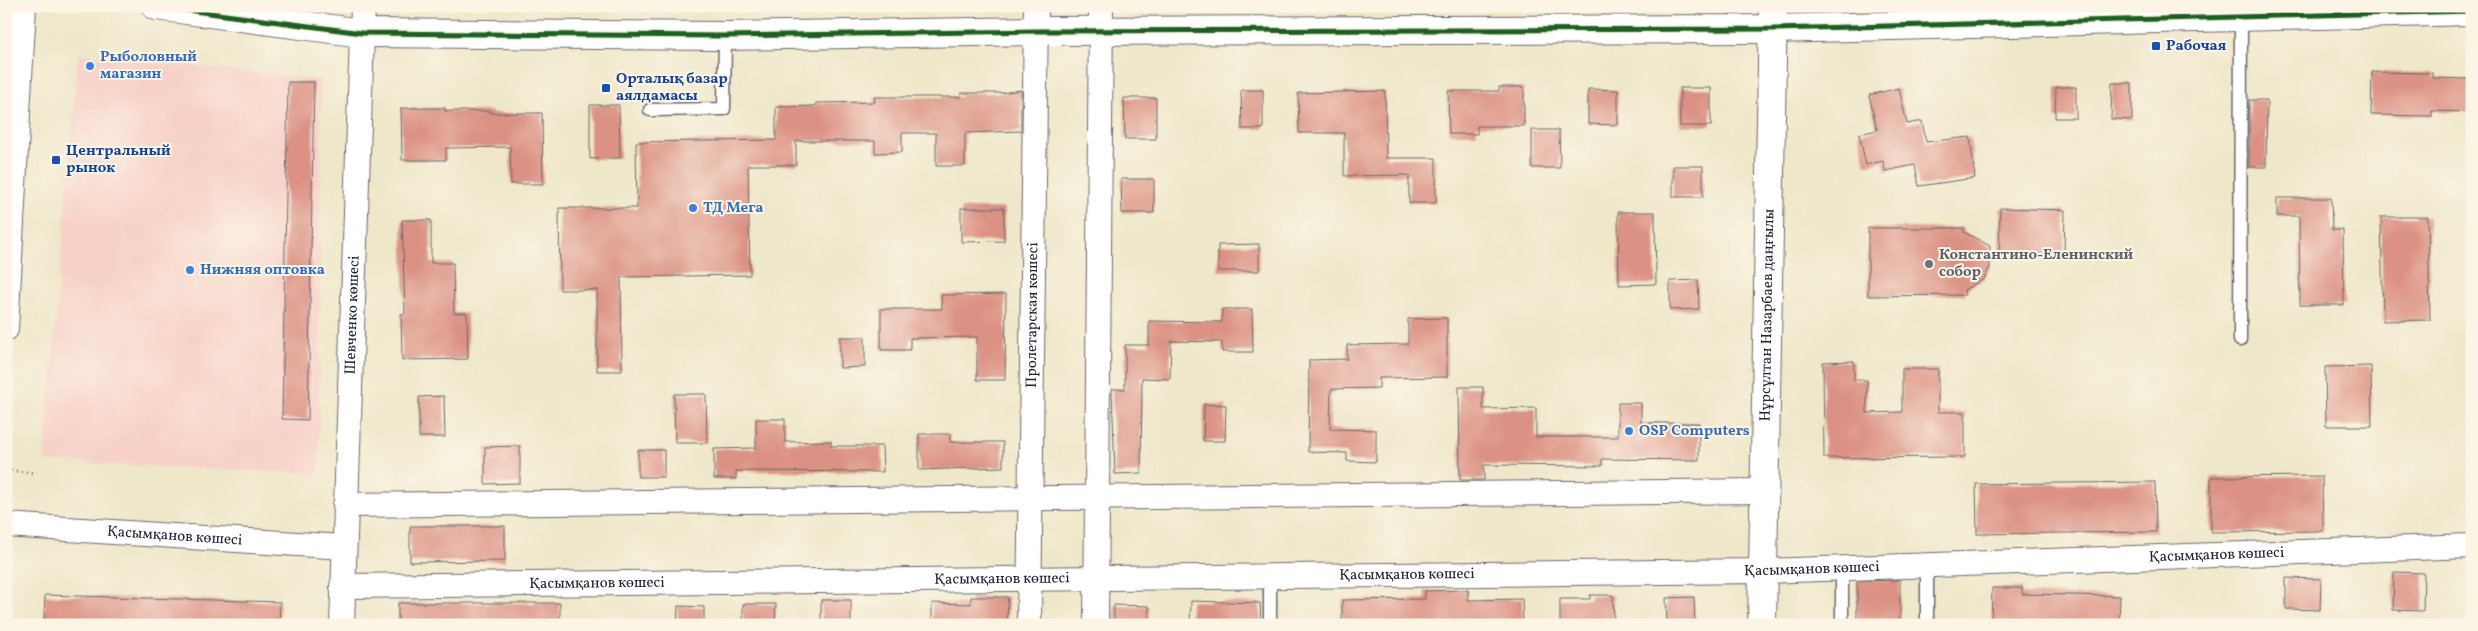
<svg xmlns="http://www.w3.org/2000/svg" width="2478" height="631" viewBox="0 0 2478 631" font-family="Vollkorn,serif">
<rect width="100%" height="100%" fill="#fcf5e5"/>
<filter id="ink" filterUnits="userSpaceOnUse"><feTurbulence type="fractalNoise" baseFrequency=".02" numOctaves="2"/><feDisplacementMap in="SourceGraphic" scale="10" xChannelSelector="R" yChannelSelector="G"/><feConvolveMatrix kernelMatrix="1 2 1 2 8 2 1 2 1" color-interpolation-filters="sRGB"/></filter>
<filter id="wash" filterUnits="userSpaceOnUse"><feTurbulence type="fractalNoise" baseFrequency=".0096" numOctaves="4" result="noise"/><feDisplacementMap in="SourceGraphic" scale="20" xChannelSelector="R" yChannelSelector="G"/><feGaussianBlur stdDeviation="1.12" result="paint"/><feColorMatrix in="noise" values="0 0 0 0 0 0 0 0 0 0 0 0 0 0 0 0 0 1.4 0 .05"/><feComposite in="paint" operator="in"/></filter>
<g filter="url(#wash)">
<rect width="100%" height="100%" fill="#efe7c9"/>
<polygon fill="#f7d1c7" points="78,54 321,80 319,474 44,461"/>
<g id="blocks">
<g fill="#db9183">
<polygon points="2372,72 2433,73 2433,78 2472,79 2472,112 2432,111 2432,116 2371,115"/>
<polygon points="288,82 314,82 308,420 282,419"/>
<polygon points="2112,83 2132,83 2132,120 2111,119"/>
<polygon points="1499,87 1524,87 1524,126 1477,126 1477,134 1449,134 1448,91 1499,91"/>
<polygon points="2056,87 2076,87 2076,118 2055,118"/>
<rect x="1680" y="88" width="31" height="38"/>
<polygon points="1899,88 1907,124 1922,121 1926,142 1970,137 1975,178 1919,186 1915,165 1885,171 1883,161 1866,165 1859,134 1877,130 1869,95"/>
<polygon points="1588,89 1618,90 1618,125 1588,124"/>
<polygon points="1021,90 1021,131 965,133 965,166 936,166 936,133 902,133 902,152 875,153 875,141 796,141 796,165 748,165 750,275 621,277 622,371 597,371 597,290 560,290 559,208 637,208 636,142 776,140 776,107 816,106 816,103 875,102 874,97 961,97 961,93 1001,93"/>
<polygon points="1241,90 1263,90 1263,129 1242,129"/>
<polygon points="1385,91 1386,158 1436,158 1436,203 1409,203 1409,175 1344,176 1344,133 1299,133 1298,93"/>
<polygon points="1124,98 1156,98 1156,139 1125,139"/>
<polygon points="2249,100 2267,100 2266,167 2249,167"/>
<polygon points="590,105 619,105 620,158 590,159"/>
<polygon points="401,108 445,108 445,111 491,111 491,113 542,113 543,184 511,184 510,147 446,148 446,160 402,160"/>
<polygon points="1532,130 1559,130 1560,168 1532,168"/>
<rect x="1673" y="166" width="30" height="31"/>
<polygon points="1121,179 1154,179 1154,213 1122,213"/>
<polygon points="2277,198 2331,198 2332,230 2343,230 2344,305 2300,305 2299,216 2277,216"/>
<polygon points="961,208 1004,208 1004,241 961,242"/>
<polygon points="2000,208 2065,210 2064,256 1999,254"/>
<polygon points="1618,212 1655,212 1656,284 1619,285"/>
<polygon points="2381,217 2428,217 2430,320 2383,321"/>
<polygon points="402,220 431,220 431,263 453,263 454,313 467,313 468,359 402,360 401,314 405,314"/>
<polygon points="1868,228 1964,228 1964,232 1990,246 1990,267 1984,279 1964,290 1965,295 1868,296"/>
<polygon points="1259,244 1259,271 1218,271 1218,245"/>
<polygon points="1698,280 1699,309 1670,310 1670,281"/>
<polygon points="1006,294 1005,380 977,380 977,337 910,338 910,350 881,350 881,309 942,309 941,295"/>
<polygon points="1222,309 1252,309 1253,352 1222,352 1222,342 1171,341 1170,379 1142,378 1141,473 1115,474 1112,389 1125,389 1125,345 1149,345 1149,321 1222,322"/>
<polygon points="1447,318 1447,377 1379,378 1379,388 1331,389 1330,429 1376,430 1376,462 1347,461 1347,453 1308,452 1309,360 1347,359 1347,345 1408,344 1408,319"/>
<polygon points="840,337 865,337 865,367 840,368"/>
<polygon points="1854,361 1854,380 1867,380 1867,413 1902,412 1902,369 1938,369 1938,412 1965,412 1965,457 1824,458 1823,362"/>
<polygon points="2371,366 2372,426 2326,426 2325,367"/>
<polygon points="1459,387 1483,387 1483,409 1536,408 1536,437 1618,437 1618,403 1641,403 1641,423 1699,423 1699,460 1602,459 1602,466 1484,465 1484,480 1460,480"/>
<polygon points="674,394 706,394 707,443 675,443"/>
<polygon points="444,396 445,437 419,437 419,397"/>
<polygon points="1204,404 1226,405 1225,441 1203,441"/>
<polygon points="756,419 785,419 785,442 831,441 831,446 882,446 883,472 736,471 736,479 714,479 714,449 756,448"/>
<polygon points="919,434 950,434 950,442 1003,442 1003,467 919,470"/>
<polygon points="520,446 520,483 485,484 485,447"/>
<rect x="638" y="450" width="26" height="27"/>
<polygon points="2322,476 2323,531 2211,532 2211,477"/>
<polygon points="2155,482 2156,532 1977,534 1976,484"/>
<polygon points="410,526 505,526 505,561 410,562"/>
<polygon points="2394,572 2424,573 2423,611 2393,610"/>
<polygon points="2286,578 2321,579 2320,610 2286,609"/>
<polygon points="1900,580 1900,625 1857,625 1857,581"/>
<polygon points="1992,588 2022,588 2022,594 2120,596 2119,625 1991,625"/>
<polygon points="1468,590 1468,600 1522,599 1523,625 1342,625 1342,600 1425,599 1425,591"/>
<polygon points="45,595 280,602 279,625 44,625"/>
<polygon points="1590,595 1613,595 1614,625 1560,625 1560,599 1590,599"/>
<polygon points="971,597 1008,597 1007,625 932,625 932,603 971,604"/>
<polygon points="1694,597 1695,625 1667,625 1666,598"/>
<rect x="821" y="600" width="30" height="25"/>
<polygon points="1191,601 1260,603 1261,625 1190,625"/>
<rect x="398" y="603" width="162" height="22"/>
<polygon points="743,604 776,604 775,625 743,625"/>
<polygon points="1114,605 1149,606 1149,625 1114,625"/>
<polygon points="678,606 704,607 704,625 677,625"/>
</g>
</g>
</g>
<g filter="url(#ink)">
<use href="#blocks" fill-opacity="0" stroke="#6a676d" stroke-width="1"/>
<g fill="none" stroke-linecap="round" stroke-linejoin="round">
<g stroke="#6a676d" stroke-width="15">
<g id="lane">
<polyline points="650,110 724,109 725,36"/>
<polyline points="2240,340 2241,17"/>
<polyline points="1842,569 1842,625"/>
<polyline points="1270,576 1270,625"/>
<polyline points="1927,625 1927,566"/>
</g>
</g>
<g stroke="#6a676d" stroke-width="26">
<g id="street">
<polyline points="6,329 24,6"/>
<polyline points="345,505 1765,491"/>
<path id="s1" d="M 6,525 L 343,547"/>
<path id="s2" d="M 342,586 L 1764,571 L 2472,546"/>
<path id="s3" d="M 342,625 L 363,6"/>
<path id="s4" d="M 1029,625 L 1036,6"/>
<polyline points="1096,625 1101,6"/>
</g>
</g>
<g stroke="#6a676d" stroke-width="30">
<polyline id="secondary" points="156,6 362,33 725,36 1036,31 1773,29 2472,11"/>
</g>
<g stroke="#6a676d" stroke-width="30">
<g id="primary">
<path id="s5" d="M 1762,625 L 1773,6"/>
</g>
</g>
<polyline stroke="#6a676d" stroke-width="3" stroke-dasharray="1 4" stroke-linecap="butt" points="6,470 35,473"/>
<use href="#lane" stroke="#fff" stroke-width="12"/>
<use href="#street" stroke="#fff" stroke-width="24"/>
<use href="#secondary" stroke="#fff" stroke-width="28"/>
<use href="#primary" stroke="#fff" stroke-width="28"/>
<g stroke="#fcf5e5" stroke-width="8">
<polyline id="cycleway" points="156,6 362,33 725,36 1036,31 1773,29 2472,11"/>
</g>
<use href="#cycleway" stroke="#1b5e20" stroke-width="5"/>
</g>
</g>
<g fill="#1a4fb4" stroke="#fcf5e5" stroke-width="2">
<rect x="2151" y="41" width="10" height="10" rx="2.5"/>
<rect x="601" y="83" width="10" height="10" rx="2.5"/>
<rect x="51" y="155" width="10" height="10" rx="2.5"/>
</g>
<g fill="#3f7fe0" stroke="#fcf5e5" stroke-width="2">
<circle cx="90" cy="66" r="5"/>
<circle cx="693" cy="208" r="5"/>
<circle cx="190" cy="270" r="5"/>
<circle cx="1629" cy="431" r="5"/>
</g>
<circle fill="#6b7280" stroke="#fcf5e5" stroke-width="2" cx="1929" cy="264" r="5"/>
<g text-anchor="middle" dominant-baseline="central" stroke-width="4" stroke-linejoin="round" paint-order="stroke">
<g font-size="15" font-weight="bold" fill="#164399" stroke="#fcf5e5" text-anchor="start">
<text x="2166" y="46">Рабочая</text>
<text x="616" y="79">Орталық базар<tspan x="616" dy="17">аялдамасы</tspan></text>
<text x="66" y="151">Центральный<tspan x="66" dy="17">рынок</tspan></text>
</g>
<g font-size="15" font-weight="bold" fill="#366cbe" stroke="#fcf5e5" text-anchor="start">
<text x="100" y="57">Рыболовный<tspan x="100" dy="17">магазин</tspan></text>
<text x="703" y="208">ТД Мега</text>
<text x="200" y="270">Нижняя оптовка</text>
<text x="1639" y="431">OSP Computers</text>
</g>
<g font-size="15" font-weight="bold" fill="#5b616d" stroke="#fcf5e5" text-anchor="start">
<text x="1939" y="255">Константино-Еленинский<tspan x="1939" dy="17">собор</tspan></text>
</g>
<g font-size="15" fill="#22223b" stroke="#fcf5e5">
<text stroke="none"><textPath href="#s3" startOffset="310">Шевченко көшесі</textPath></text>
<text stroke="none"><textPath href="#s4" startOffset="310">Пролетарская көшесі</textPath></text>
<text stroke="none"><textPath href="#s5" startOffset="310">Нұрсұлтан Назарбаев даңғылы</textPath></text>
<text stroke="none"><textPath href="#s1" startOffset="169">Қасымқанов көшесі</textPath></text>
<text stroke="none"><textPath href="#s2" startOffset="1875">Қасымқанов көшесі</textPath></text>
<text stroke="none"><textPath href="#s2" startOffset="1470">Қасымқанов көшесі</textPath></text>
<text stroke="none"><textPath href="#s2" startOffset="1065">Қасымқанов көшесі</textPath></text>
<text stroke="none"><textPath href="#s2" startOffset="660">Қасымқанов көшесі</textPath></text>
<text stroke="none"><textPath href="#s2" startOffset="255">Қасымқанов көшесі</textPath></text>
</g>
</g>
<rect width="2478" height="631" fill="none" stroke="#fcf5e5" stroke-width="25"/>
</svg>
